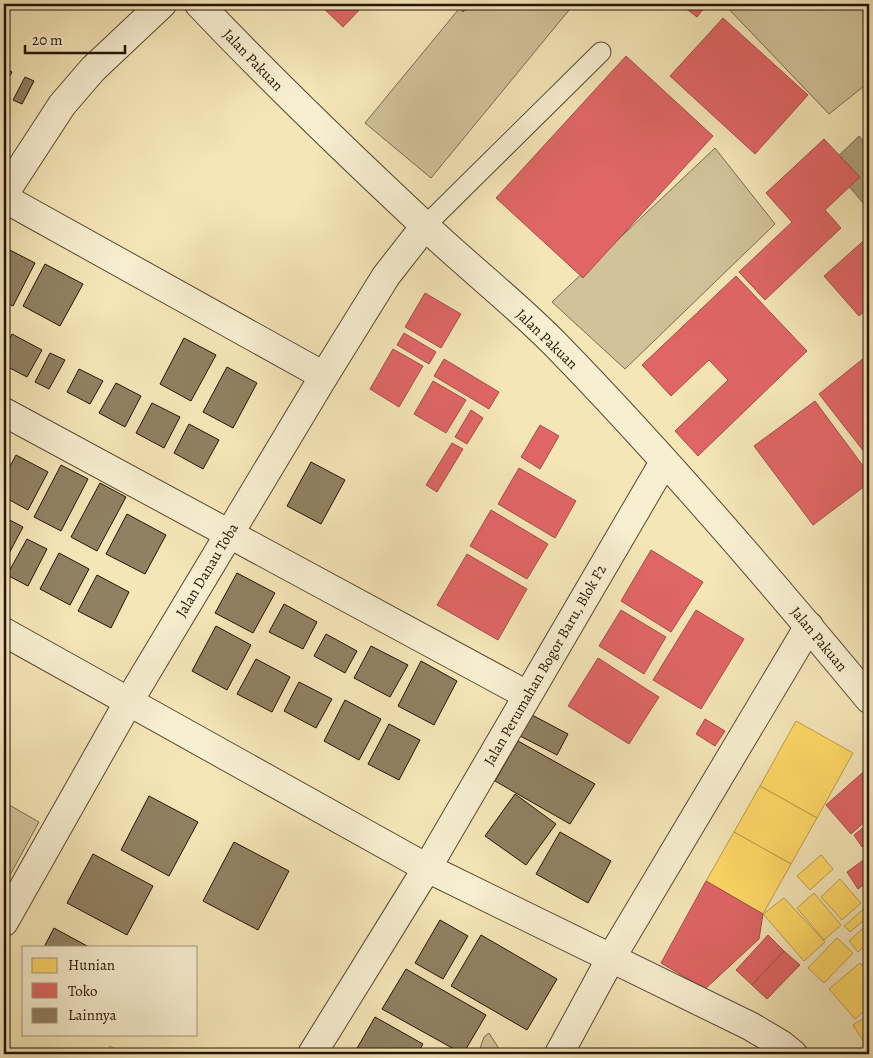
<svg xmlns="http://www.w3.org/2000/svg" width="873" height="1058" viewBox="0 0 873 1058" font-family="Alegreya,serif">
<rect width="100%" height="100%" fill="#f5e6b8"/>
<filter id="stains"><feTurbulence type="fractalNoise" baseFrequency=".004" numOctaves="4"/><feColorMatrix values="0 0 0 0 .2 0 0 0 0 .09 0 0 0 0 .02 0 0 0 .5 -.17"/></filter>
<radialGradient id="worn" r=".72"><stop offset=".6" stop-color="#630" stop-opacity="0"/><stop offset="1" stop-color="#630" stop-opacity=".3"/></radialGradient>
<g fill="#d1c299" stroke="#7a6b4e">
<polygon points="463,4 574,4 431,178 365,123"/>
<polygon points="724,4 869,4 869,82 829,114"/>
<polygon points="715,148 775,224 625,369 552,302"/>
<polygon points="4,802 39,822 4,886"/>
<polygon points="489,1033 498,1047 498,1054 478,1054 484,1037"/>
</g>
<polygon fill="#ae9f7b" stroke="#76674b" points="859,136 869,148 869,210 830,164"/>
<g fill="#ffd966" stroke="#bd9e49">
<polygon points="796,721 853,753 817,818 760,786"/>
<polygon points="760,786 817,818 791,864 734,832"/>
<polygon points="734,832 791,864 763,914 706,881"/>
<polygon points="821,855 833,869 810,890 797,876"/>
<polygon points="840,879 861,903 842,920 821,897"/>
<polygon points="814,893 841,925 824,940 797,908"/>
<polygon points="784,898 825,942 804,961 763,914"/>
<polygon points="868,905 869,916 850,932 844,926"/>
<polygon points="869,923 869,942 858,952 849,941"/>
<polygon points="837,938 853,953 824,983 808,968"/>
<polygon points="860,963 869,974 869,1007 855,1019 829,989"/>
<polygon points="869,1015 869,1050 853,1025"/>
<polygon points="110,1046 124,1054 106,1054"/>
</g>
<g fill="#e06666" stroke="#a74d49">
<polygon points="319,4 365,4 343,27"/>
<polygon points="455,4 471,4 463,12"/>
<polygon points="680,4 707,4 697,17"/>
<polygon points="723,18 808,95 755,154 670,76"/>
<polygon points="626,56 713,136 583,278 496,198"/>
<polygon points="824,139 860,177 825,210 841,228 765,300 739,272 792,222 766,193"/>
<polygon points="869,236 869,307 859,316 824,276"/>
<polygon points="736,276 807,351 698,456 675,431 728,380 709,360 671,396 642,365"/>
<polygon points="425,293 461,314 441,348 405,327"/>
<polygon points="404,333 436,352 429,364 397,345"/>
<polygon points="393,349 423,366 399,407 370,389"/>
<polygon points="869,354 869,458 819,394"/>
<polygon points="444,359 499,392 489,409 434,376"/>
<polygon points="433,381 466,400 446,433 414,414"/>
<polygon points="815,401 869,474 869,483 813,525 754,446"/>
<polygon points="471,410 483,418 467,444 455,437"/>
<polygon points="540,425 559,436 540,469 521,457"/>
<polygon points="452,443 463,449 437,492 426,485"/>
<polygon points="519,468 576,501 555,538 498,504"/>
<polygon points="491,510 548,544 527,579 470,546"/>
<polygon points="651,550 703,582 671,632 621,601"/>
<polygon points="467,554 527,589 498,640 437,605"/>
<polygon points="621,610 666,637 644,674 599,646"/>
<polygon points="696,610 744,639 701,709 653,680"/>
<polygon points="598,658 659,697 629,744 568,706"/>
<polygon points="705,719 725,731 715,746 696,734"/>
<polygon points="869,767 869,818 851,834 826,805"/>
<polygon points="869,823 869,841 862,847 854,835"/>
<polygon points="869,856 869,881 858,889 847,872"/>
<polygon points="706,881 763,914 759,939 705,989 661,963"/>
<polygon points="768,935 784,951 752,985 736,970"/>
<polygon points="784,951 800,965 767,999 752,985"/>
</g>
<g fill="#908162" stroke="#231404">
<polygon points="4,68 12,72 5,85 4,85"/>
<polygon points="25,77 34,81 22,104 13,100"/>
<polygon points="4,247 35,263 13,306 4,301"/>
<polygon points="45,264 83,284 60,326 23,306"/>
<polygon points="12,334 42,350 27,377 4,365 4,350"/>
<polygon points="184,338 216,355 191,401 160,384"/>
<polygon points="50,353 65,360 49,389 35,382"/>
<polygon points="227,367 257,383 233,428 203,412"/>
<polygon points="79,369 103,381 90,404 67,392"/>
<polygon points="116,383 141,396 125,427 99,413"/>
<polygon points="152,403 180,417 164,448 136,433"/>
<polygon points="189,424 219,440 203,469 174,453"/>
<polygon points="16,455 48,472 28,510 4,497 4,478"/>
<polygon points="311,462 345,480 321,524 287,506"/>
<polygon points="61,465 88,479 61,531 34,517"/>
<polygon points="100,483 126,497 97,551 71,537"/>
<polygon points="127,514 166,535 145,574 106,554"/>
<polygon points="4,517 23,527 4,563"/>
<polygon points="27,539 47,549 28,586 7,575"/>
<polygon points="59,553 89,569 70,605 40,589"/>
<polygon points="237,573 275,593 253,633 215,613"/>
<polygon points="97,575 129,592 111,628 78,611"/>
<polygon points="284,604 317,622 303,649 269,632"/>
<polygon points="216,626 251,645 227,690 192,671"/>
<polygon points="326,634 357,651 345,673 314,656"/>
<polygon points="371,646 408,665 390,697 354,678"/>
<polygon points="256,659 290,677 272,712 237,694"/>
<polygon points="421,661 457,681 434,725 398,706"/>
<polygon points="299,682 332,699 316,728 284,711"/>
<polygon points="345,700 381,719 359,760 324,741"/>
<polygon points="532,715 568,734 557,755 520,736"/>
<polygon points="389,724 420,740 399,780 368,764"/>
<polygon points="518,741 595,784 570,824 495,781"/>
<polygon points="515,794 556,824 526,865 485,836"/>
<polygon points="149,796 198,822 169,876 121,850"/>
<polygon points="560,832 611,861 588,903 536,874"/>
<polygon points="234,842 289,871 258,930 203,901"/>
<polygon points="93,854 153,886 127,935 67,903"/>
<polygon points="440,920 468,936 443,979 415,963"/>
<polygon points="54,928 89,947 44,947"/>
<polygon points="481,935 557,979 527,1030 451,986"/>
<polygon points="406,969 486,1015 463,1054 382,1009"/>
<polygon points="375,1017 423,1044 417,1054 362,1054 356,1050"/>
</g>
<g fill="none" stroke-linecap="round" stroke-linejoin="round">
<g stroke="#584831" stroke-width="21">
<polyline id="service" points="425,226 601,52"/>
</g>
<g stroke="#584831" stroke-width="30">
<g id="minor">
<polyline points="4,194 62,105 93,69 162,4"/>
<polyline points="4,198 324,376"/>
<polyline points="4,412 527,695"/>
<polyline points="4,632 427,868 750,1026 782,1045 793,1054"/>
<polyline points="4,922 129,701 324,376 386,276 425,226"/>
<polyline points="312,1054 427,868 664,462"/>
<polyline points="559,1054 611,958 809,626"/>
</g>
</g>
<g stroke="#584831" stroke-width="30">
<path id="tertiary" d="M 199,4 C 271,80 347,153 424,225 C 467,266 515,303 557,346 C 666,458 769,578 869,699"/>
</g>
<use href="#service" stroke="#f8efd1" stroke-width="19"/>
<use href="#minor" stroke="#f8efd1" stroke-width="28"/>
<use href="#tertiary" stroke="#f8efd1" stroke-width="28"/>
</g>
<g text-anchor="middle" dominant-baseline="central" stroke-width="5" stroke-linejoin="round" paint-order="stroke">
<g font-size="15" fill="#231404" stroke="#f8efd1">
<text transform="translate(253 60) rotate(46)">Jalan Pakuan</text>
<text transform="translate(547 339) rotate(44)">Jalan Pakuan</text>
<text transform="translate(207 570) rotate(-59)">Jalan Danau Toba</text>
<text transform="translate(819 639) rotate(50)">Jalan Pakuan</text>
<text transform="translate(545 665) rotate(-60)">Jalan Perumahan Bogor Baru, Blok F2</text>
</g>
</g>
<rect width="873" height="1058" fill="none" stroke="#f5e6b8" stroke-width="20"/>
<rect x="5" y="5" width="863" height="1048" fill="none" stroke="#231404" stroke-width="2.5"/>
<rect x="10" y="10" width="853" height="1038" fill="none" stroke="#231404"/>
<rect x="22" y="946" width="175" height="90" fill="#f8efd1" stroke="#a3977f"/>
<rect x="32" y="958" width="25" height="15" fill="#ffd966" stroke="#a3977f"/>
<text x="68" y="970" font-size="15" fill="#231404">Hunian</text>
<rect x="32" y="983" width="25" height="15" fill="#e06666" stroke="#a3977f"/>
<text x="68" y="996" font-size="15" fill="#231404">Toko</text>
<rect x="32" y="1008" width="25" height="15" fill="#908162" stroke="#a3977f"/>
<text x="68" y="1020" font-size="15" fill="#231404">Lainnya</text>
<path d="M25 45v8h100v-8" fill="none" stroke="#231404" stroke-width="2.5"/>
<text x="32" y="45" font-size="15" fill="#231404" stroke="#f8efd1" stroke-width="4" paint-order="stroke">20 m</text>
<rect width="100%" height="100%" filter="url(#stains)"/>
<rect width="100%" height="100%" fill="url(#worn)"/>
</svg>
